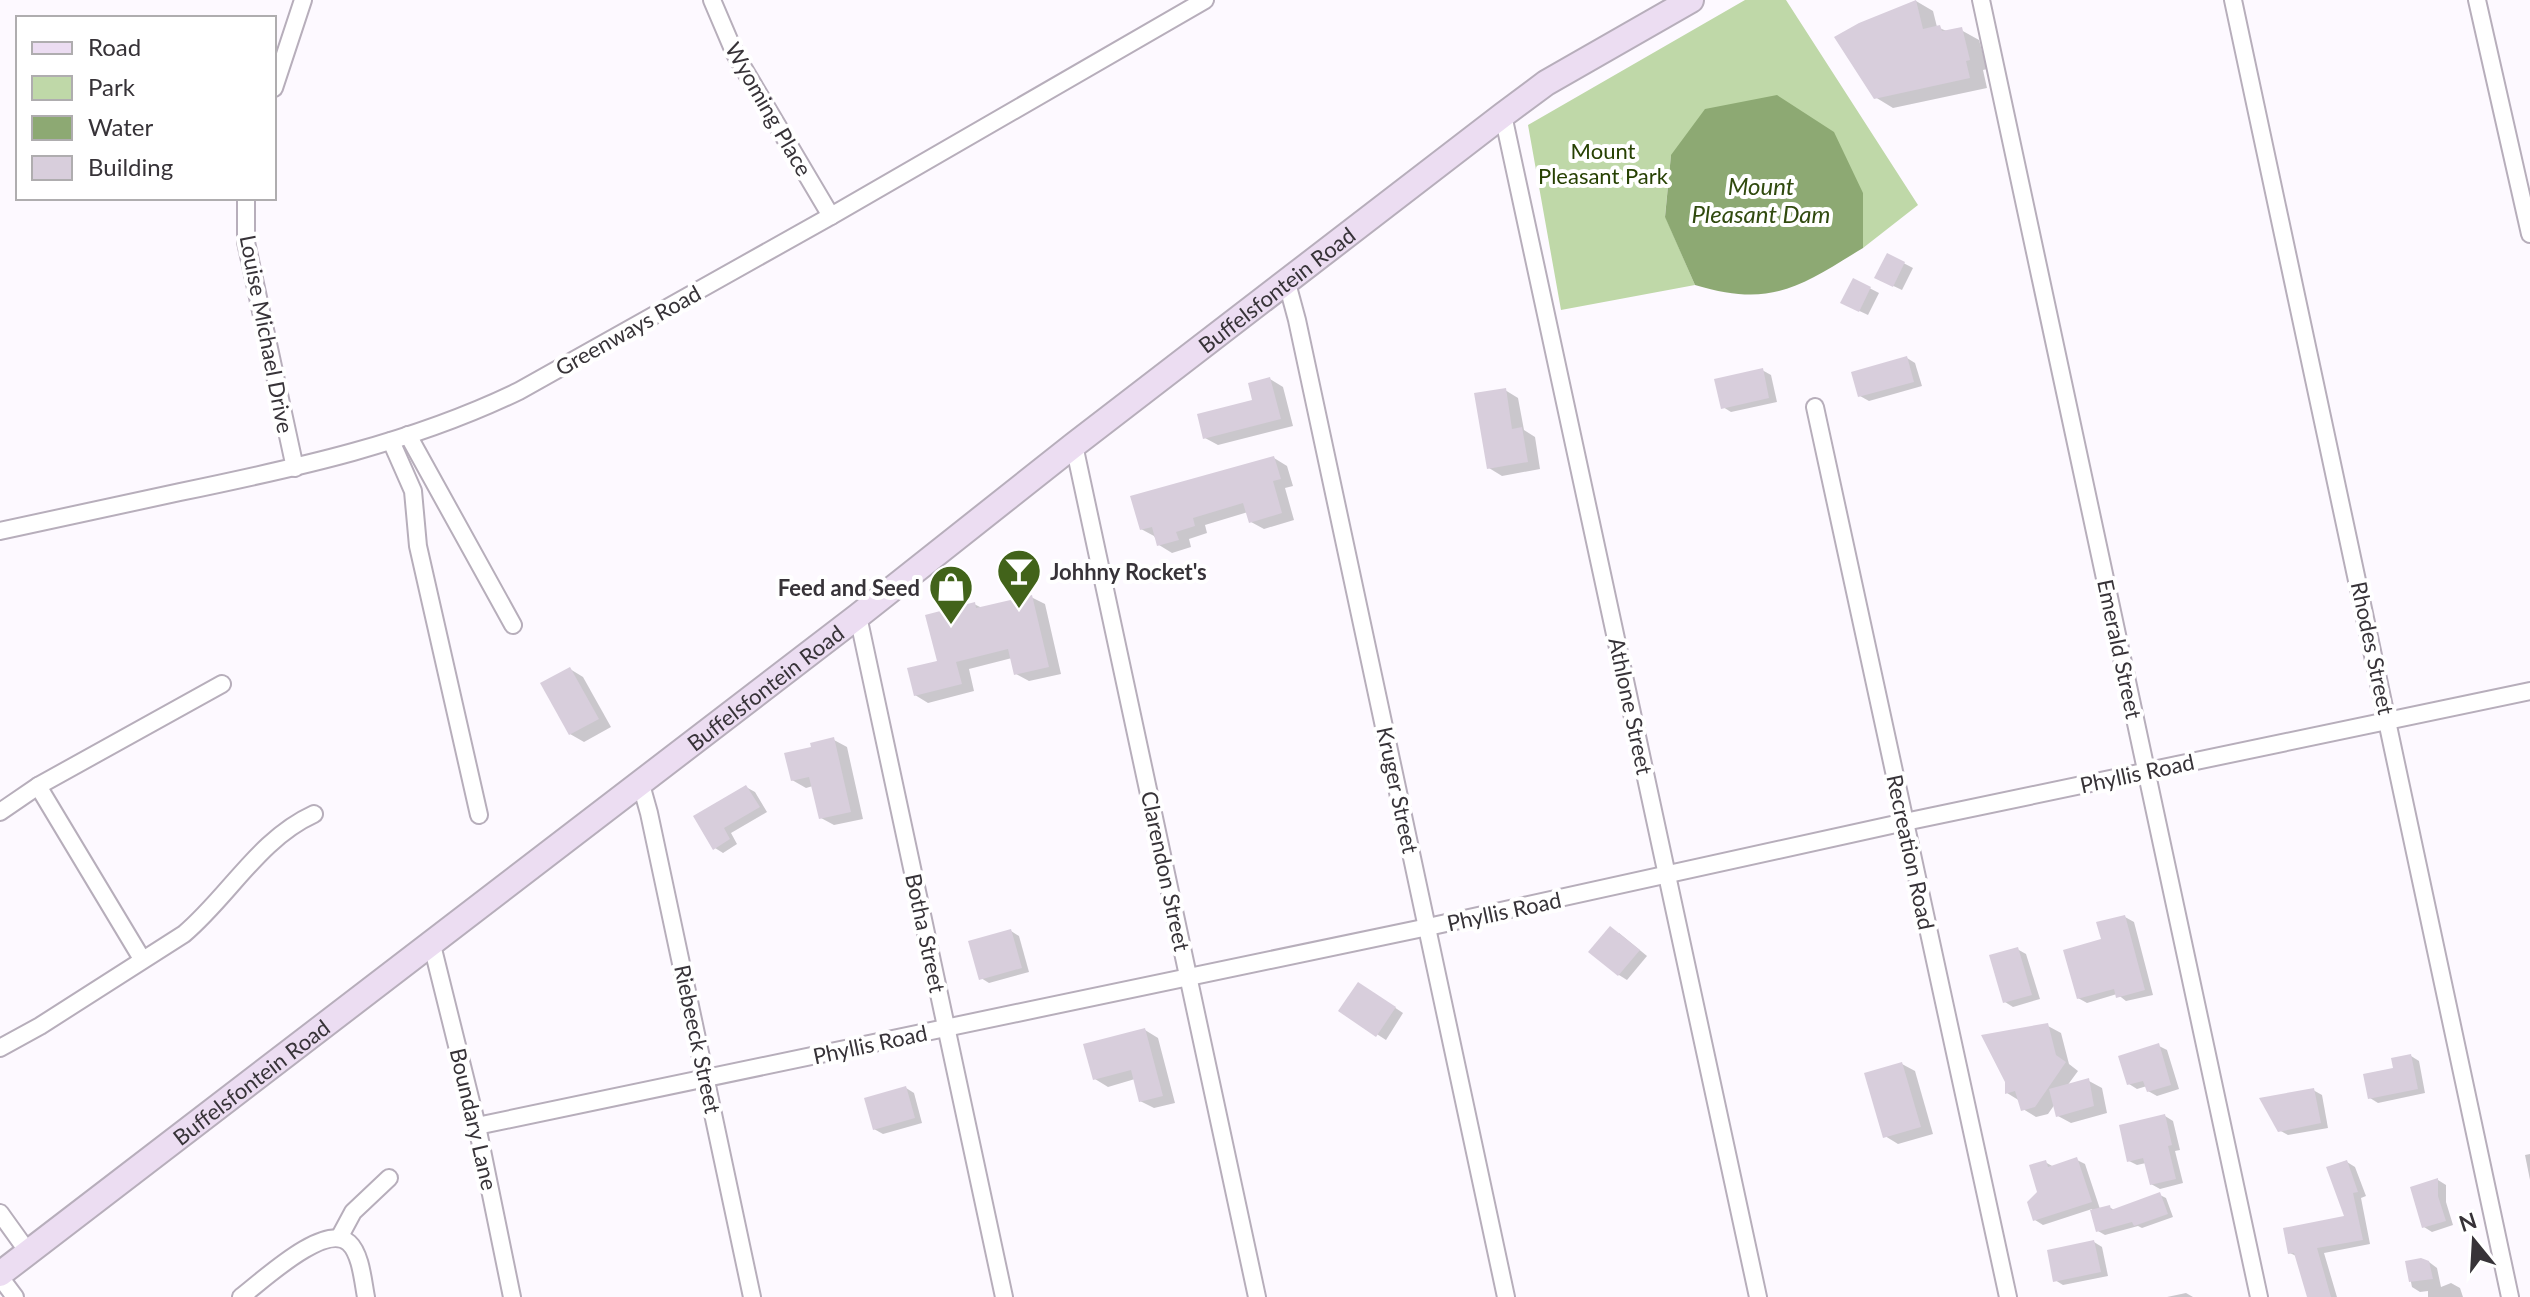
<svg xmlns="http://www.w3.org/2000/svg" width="2530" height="1297" viewBox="0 0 2530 1297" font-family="Lato,sans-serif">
<rect width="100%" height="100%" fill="#fdf9ff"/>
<polygon fill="#bfd8a8" points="1745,0 1786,0 1918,205 1863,248 1863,193 1671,155 1665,216 1695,285 1561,310 1528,125"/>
<path fill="#8da973" d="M 1777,95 L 1834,132 L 1863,193 L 1863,248 C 1799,287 1772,308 1695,285 L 1665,217 L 1671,155 L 1705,109 Z"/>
<g fill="#0003">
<polygon points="1916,1 1933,11 1937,27 1949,32 1961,30 1979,40 1987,69 1983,70 1987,88 1893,108 1875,97"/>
<polygon points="1888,255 1913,268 1902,290 1885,282"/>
<polygon points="1854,280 1879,293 1868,315 1851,307"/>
<polygon points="1907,358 1915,363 1922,386 1869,401 1860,396"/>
<polygon points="1762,370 1771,375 1777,402 1731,412 1723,407"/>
<polygon points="1270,379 1283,387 1293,426 1218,445 1205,438 1255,402"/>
<polygon points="1505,390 1518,398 1524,430 1535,437 1540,469 1502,476 1489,468"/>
<polygon points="1274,458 1287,466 1293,486 1285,488 1294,520 1264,529 1251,522 1248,512 1205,525 1207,533 1189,539 1191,547 1172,553 1159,545 1154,536 1141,529"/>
<polygon points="1031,597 1045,604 1061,674 1029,681 1016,674 1012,658 969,669 974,691 928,703 915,695 974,604 982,608"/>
<polygon points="570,669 583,677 611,727 584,742 570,734"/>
<polygon points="834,740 847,747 863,819 834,825 821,818 813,786 806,788 792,780 813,749"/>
<polygon points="746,787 755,792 767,812 731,833 737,844 723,853 715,848 696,817"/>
<polygon points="2125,917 2134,922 2153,995 2126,1001 2117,994 2087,1003 2078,998 2103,941"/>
<polygon points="1011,931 1019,936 1029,972 989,983 981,978"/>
<polygon points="1619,933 1647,956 1627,980 1619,975"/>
<polygon points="2017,949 2026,954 2040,999 2013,1007 2005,1002"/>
<polygon points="1367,989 1403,1013 1386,1040 1341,1011"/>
<polygon points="2048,1026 2061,1033 2069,1064 2078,1071 2067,1086 2089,1081 2102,1088 2107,1113 2071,1123 2058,1116 2055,1104 2048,1114 2036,1117 2023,1109 2020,1101 2007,1093"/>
<polygon points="1145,1030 1158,1038 1175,1103 1154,1108 1140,1101 1135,1079 1108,1087 1095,1079"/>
<polygon points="2159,1046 2167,1050 2179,1089 2157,1096 2148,1091 2147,1086 2137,1089 2129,1084"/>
<polygon points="2411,1056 2419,1061 2425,1093 2378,1103 2370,1098"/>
<polygon points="1902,1064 1915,1071 1933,1134 1898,1144 1885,1136"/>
<polygon points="906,1088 914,1093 922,1123 883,1134 874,1129"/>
<polygon points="2313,1090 2322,1095 2328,1128 2288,1135 2279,1130"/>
<polygon points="2165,1116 2173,1121 2180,1150 2175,1151 2183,1183 2160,1189 2151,1184 2146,1163 2137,1165 2129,1161"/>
<polygon points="2530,1154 2530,1180 2525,1155"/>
<polygon points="2077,1160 2085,1164 2100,1209 2109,1207 2116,1211 2160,1195 2166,1198 2173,1217 2142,1228 2138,1226 2105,1235 2098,1231 2092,1209 2043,1225 2035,1220 2045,1162 2054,1167"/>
<polygon points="2347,1162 2355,1167 2366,1196 2361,1198 2370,1244 2324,1253 2337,1297 2309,1297 2296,1256 2290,1253 2346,1218"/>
<polygon points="2438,1180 2446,1185 2446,1202 2453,1225 2432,1232 2424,1227 2412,1188"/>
<polygon points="2094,1242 2102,1247 2108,1276 2063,1285 2055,1280"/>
<polygon points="2429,1262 2437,1268 2441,1287 2451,1283 2460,1288 2463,1297 2428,1297 2428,1291 2420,1292 2412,1287 2407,1263"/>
<polygon points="2186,1293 2193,1297 2167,1297"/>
</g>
<g fill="#d8cedc">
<polygon points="1916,0 1923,29 1940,25 1942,31 1962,27 1970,60 1966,61 1970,78 1874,99 1834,37 1859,23"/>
<polygon points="1887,253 1905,262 1893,287 1874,278"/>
<polygon points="1853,278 1871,287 1859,312 1840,303"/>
<polygon points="1907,356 1914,382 1858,397 1851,372"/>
<polygon points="1763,368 1769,398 1721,409 1714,379"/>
<polygon points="1270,377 1281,419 1203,439 1197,414 1252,400 1248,383"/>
<polygon points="1506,388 1512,429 1522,427 1528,462 1487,469 1474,393"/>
<polygon points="1274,456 1281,479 1273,481 1282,513 1249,523 1243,503 1193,518 1195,526 1176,532 1179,540 1157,546 1152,527 1140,530 1130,496"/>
<polygon points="1032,595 1049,667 1014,675 1008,649 956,662 962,684 914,696 907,668 937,661 925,615 975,602 976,608"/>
<polygon points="570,667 599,719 569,735 540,683"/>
<polygon points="834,737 851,812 819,819 809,777 791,781 784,753 811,747 810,743"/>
<polygon points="746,785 760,807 724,828 730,839 713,850 693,816"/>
<polygon points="2125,915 2145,990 2116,998 2114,989 2077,999 2063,950 2101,939 2096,922"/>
<polygon points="1610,926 1640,950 1618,976 1588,952"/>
<polygon points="1011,929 1022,968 979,980 968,941"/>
<polygon points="2018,947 2032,995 2003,1003 1989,955"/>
<polygon points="1358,982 1396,1007 1376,1037 1338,1011"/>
<polygon points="2048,1023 2056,1055 2066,1062 2035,1107 2021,1111 2015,1091 2005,1094 2005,1082 1981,1035"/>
<polygon points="1145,1028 1163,1096 1139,1102 1131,1070 1093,1080 1083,1044"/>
<polygon points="2159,1043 2171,1085 2147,1092 2143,1081 2127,1085 2118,1056"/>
<polygon points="2411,1054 2418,1089 2368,1099 2363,1074 2393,1068 2391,1058"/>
<polygon points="1902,1062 1921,1127 1883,1138 1864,1073"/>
<polygon points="2089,1078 2094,1106 2056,1117 2049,1089"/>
<polygon points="906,1086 915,1118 873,1130 864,1098"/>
<polygon points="2314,1088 2321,1123 2278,1132 2259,1098"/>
<polygon points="2165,1114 2172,1145 2168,1146 2176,1179 2150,1185 2143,1158 2127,1162 2119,1125"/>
<polygon points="2077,1157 2092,1202 2033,1221 2027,1202 2037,1192 2029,1165 2046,1160 2048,1167"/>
<polygon points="2347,1160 2358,1192 2353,1193 2363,1240 2317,1248 2331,1297 2307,1297 2294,1253 2288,1254 2283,1228 2344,1216 2326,1167"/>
<polygon points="2438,1178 2438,1196 2446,1221 2422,1228 2410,1187"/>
<polygon points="2160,1192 2168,1214 2134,1226 2132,1222 2096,1232 2090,1210 2110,1205 2111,1210"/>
<polygon points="2094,1240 2101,1272 2053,1282 2047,1250"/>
<polygon points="2421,1258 2429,1261 2433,1279 2409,1282 2405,1261"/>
</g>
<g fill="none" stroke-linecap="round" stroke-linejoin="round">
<g stroke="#b7aebb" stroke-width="20">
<g id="street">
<polyline points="712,0 735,54 831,216"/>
<polyline points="1981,0 2259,1297"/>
<polyline points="2233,0 2510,1297"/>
<polyline points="2477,0 2530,234"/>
<polyline points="274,88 303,0"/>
<polyline points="1503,115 1758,1297"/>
<polyline points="246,198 246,242 295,468"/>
<polyline points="1287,283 1297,320 1506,1297"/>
<polyline points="1815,407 2008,1297"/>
<polyline points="408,435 513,625"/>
<polyline points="391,441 413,491 418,546 479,815"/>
<polyline points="1074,445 1257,1297"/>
<path d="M 0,531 C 60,518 120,505 180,492 C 296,468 412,443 519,391 L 831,216 L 1205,0"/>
<polyline points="858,616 1004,1297"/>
<polyline points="640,781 649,813 752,1297"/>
<polyline points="38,786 142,959"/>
<polyline points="0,812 38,786 222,684"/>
<polyline points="431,941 477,1126 512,1297"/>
<path d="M 0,1048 L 40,1026 L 184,934 C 229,896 259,839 314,814"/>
<polyline points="477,1126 1428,927 1905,822 2530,691"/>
<polyline points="0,1213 28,1252"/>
<polyline points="339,1238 353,1212 389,1178"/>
<polyline points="0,1277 15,1297"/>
<path d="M 241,1297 C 261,1282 325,1221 349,1243 C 361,1254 363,1282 366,1297"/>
</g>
</g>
<g stroke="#b7aebb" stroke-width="28">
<g id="secondary">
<path id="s1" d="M 0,1274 L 858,616 L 1074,445 L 1503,115 L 1546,83 L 1691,0"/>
</g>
</g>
<use href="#street" stroke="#fff" stroke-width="16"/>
<use href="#secondary" stroke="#ecddf2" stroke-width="24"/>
</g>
<defs>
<g id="bar-pin" transform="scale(2.3)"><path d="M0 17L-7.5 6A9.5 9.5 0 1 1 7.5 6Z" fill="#42631a" stroke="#fff"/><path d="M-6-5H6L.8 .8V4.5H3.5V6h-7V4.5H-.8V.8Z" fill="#fff"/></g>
<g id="shop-pin" transform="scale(2.3)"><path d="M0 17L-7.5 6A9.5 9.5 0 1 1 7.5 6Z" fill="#42631a" stroke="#fff"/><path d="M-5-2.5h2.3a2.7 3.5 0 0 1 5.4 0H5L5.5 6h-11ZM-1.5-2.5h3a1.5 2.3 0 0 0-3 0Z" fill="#fff"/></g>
</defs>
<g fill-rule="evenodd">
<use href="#bar-pin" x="1019" y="571"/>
<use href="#shop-pin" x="951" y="587"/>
</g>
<g text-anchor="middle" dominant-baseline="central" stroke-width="8" stroke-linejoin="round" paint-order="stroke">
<g font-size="22" fill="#373338" stroke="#fff">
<text transform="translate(769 109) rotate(60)">Wyoming Place</text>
<text stroke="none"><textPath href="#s1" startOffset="1612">Buffelsfontein Road</textPath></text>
<text transform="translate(628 330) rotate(-29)">Greenways Road</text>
<text transform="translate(267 334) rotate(79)">Louise Michael Drive</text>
<text transform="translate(2373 648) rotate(78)">Rhodes Street</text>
<text transform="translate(2120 649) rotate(78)">Emerald Street</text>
<text stroke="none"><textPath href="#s1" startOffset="964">Buffelsfontein Road</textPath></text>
<text transform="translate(1631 706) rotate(78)">Athlone Street</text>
<text transform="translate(2137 773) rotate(-12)">Phyllis Road</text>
<text transform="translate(1398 790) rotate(78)">Kruger Street</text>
<text transform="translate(1911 852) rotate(78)">Recreation Road</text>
<text transform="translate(1166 871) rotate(78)">Clarendon Street</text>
<text transform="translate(1504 911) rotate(-12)">Phyllis Road</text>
<text transform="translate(926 933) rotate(78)">Botha Street</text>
<text transform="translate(698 1039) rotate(78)">Riebeeck Street</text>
<text transform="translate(870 1044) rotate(-12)">Phyllis Road</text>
<text stroke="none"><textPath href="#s1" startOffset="316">Buffelsfontein Road</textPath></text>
<text transform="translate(474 1119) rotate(77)">Boundary Lane</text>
</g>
<g font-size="22" fill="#274103" stroke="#fff">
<text x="1603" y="150">Mount<tspan x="1603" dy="25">Pleasant Park</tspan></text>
</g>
<g font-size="22" font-weight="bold" fill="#373338" stroke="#fff" text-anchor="start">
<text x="1050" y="571">Johhny Rocket's</text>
<text x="920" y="587" text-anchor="end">Feed and Seed</text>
</g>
<g font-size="24" font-style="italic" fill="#304a0e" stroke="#fff">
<text x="1761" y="185">Mount<tspan x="1761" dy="28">Pleasant Dam</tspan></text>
</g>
</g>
<rect x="16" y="16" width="260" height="184" fill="#ffffff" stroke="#afadaf" stroke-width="2"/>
<rect x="32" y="42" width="40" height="12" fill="#ecddf2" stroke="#afadaf" stroke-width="2"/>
<text x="88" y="56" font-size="24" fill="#373338">Road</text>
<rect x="32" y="76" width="40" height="24" fill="#bfd8a8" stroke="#afadaf" stroke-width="2"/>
<text x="88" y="96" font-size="24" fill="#373338">Park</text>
<rect x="32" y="116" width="40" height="24" fill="#8da973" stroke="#afadaf" stroke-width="2"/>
<text x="88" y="136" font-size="24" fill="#373338">Water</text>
<rect x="32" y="156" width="40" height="24" fill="#d8cedc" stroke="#afadaf" stroke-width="2"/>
<text x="88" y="176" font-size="24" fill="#373338">Building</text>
<g transform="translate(2474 1241) rotate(342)" stroke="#ffffff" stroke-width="6" paint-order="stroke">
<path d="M0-6L14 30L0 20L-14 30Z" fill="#373338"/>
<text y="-12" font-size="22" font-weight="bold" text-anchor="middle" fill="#373338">N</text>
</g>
</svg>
